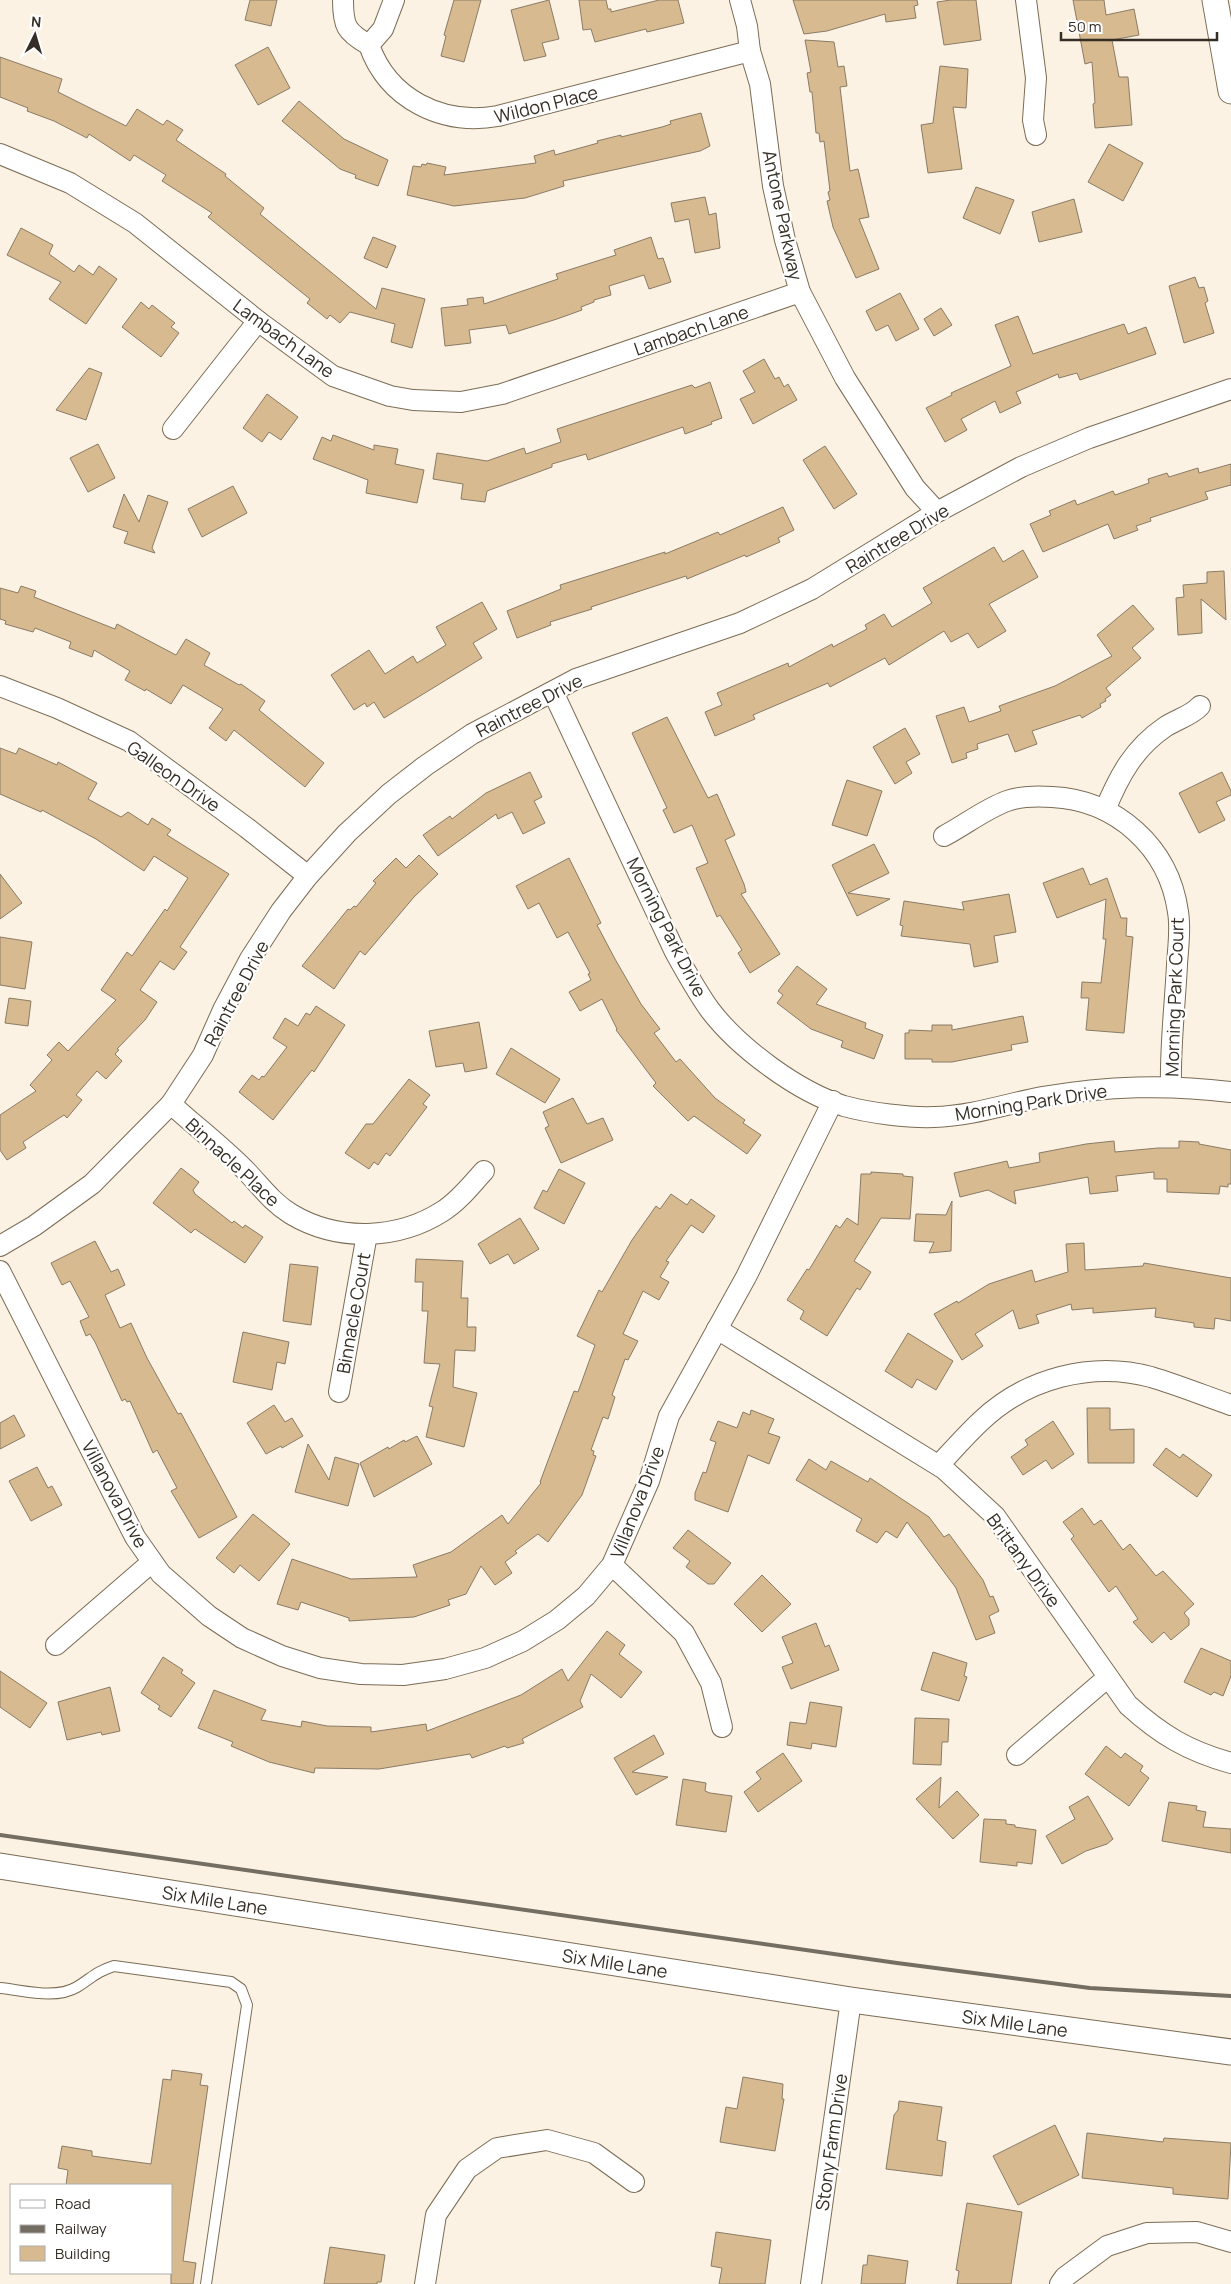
<svg xmlns="http://www.w3.org/2000/svg" width="1231" height="2284" viewBox="0 0 1231 2284" font-family="Manrope,sans-serif">
<rect width="100%" height="100%" fill="#fcf2e3"/>
<g fill="#d7ba90" stroke="#8a7b65">
<polygon points="250,0 277,0 271,26 245,20"/>
<polygon points="454,0 481,0 464,62 441,56 446,36 444,35"/>
<polygon points="549,0 559,39 542,43 546,56 524,61 511,10"/>
<polygon points="579,0 606,0 608,9 611,9 611,12 659,0 678,0 684,23 647,32 646,29 595,42 591,29 583,30"/>
<polygon points="793,0 917,0 918,5 914,6 916,18 886,22 885,14 827,31 804,34"/>
<polygon points="951,0 976,0 981,40 944,45 937,2"/>
<polygon points="1073,0 1104,0 1106,15 1134,9 1139,35 1112,40 1119,77 1128,77 1132,125 1095,128 1093,104 1095,103 1092,62 1085,64"/>
<polygon points="805,40 834,42 838,67 844,66 847,86 840,87 850,171 858,169 869,217 859,219 879,269 856,278 833,227 827,201 830,200 828,192 830,191 824,141 820,142 819,133 816,133 812,92 810,92 807,73 811,72"/>
<polygon points="268,47 290,88 258,105 235,65"/>
<polygon points="0,57 62,79 58,92 126,126 137,109 163,125 167,120 183,130 176,140 226,174 225,176 264,208 260,214 376,309 382,288 425,299 412,348 391,342 395,324 350,312 340,323 330,315 327,319 307,303 310,299 208,217 212,213 162,181 166,175 134,155 130,161 89,134 87,138 54,121 27,111 28,108 0,97"/>
<polygon points="940,66 968,69 966,108 953,107 962,169 928,173 921,125 933,123"/>
<polygon points="299,101 344,139 388,160 378,186 355,178 356,175 340,169 282,121"/>
<polygon points="701,113 710,146 700,151 563,181 564,186 525,198 454,206 407,195 413,166 421,167 422,164 426,165 427,163 446,167 444,175 536,163 534,156 554,150 555,155 598,143 597,141 621,135 621,137 662,127 671,124 670,121"/>
<polygon points="1109,144 1143,163 1123,201 1088,182"/>
<polygon points="976,187 1014,200 1000,234 963,218"/>
<polygon points="705,197 709,215 716,213 720,248 695,253 689,219 675,222 671,203"/>
<polygon points="1074,199 1082,232 1039,242 1032,212"/>
<polygon points="21,228 53,245 49,254 74,272 79,265 93,275 99,266 117,279 86,324 49,299 61,282 7,255"/>
<polygon points="373,237 396,246 387,268 364,258"/>
<polygon points="651,237 658,259 663,258 671,282 649,289 644,275 609,286 611,295 594,300 594,302 581,307 582,310 557,319 509,334 506,325 469,330 471,343 445,346 441,308 468,305 467,299 483,297 484,304 558,279 556,274 616,255 614,250"/>
<polygon points="1195,277 1199,288 1204,287 1208,301 1205,303 1214,333 1184,343 1169,286"/>
<polygon points="900,293 919,329 896,341 888,325 876,331 866,311"/>
<polygon points="141,302 149,309 152,305 175,323 171,327 179,333 161,357 122,327"/>
<polygon points="941,308 952,325 934,336 924,319"/>
<polygon points="1018,316 1033,354 1124,324 1128,334 1146,327 1156,354 1080,380 1077,373 1059,378 1058,374 1016,392 1021,403 1000,413 995,401 961,419 967,430 945,442 926,408 952,395 951,393 1011,366 995,325"/>
<polygon points="764,359 775,379 779,377 784,387 788,384 797,400 753,424 740,399 755,392 743,371"/>
<polygon points="89,368 102,373 86,420 56,410"/>
<polygon points="710,382 722,418 711,422 712,424 685,434 683,427 588,460 586,454 552,464 552,467 487,491 485,502 461,499 463,484 433,479 437,453 487,461 524,448 526,454 561,442 557,429 692,385 695,388"/>
<polygon points="267,394 298,417 281,440 269,432 262,442 243,428"/>
<polygon points="333,435 374,450 374,445 398,449 395,464 424,470 417,503 366,493 368,480 313,459 322,437 331,441"/>
<polygon points="98,444 115,478 88,492 70,458"/>
<polygon points="825,446 857,494 834,509 803,460"/>
<polygon points="1231,464 1231,485 1205,492 1208,499 1150,518 1151,521 1136,526 1138,530 1114,539 1108,524 1043,552 1030,524 1051,515 1049,511 1075,500 1077,505 1113,491 1115,495 1149,483 1148,479 1167,473 1169,477 1198,468 1199,473"/>
<polygon points="233,486 247,513 202,537 188,509"/>
<polygon points="124,494 139,522 148,495 168,502 152,548 155,553 124,543 128,532 113,527"/>
<polygon points="783,507 794,530 778,538 780,542 746,557 745,555 687,579 686,576 591,607 592,609 550,622 551,625 517,638 507,611 561,589 560,585 665,552 665,554 718,532 720,535"/>
<polygon points="994,547 1003,562 1023,550 1038,577 989,604 1006,631 978,648 968,633 951,642 944,631 889,665 885,658 830,687 828,683 753,715 755,719 715,736 705,712 722,705 717,693 788,663 789,667 832,644 833,647 867,629 865,625 884,614 892,627 932,603 923,588"/>
<polygon points="1224,571 1226,620 1201,599 1202,633 1178,635 1176,598 1184,597 1183,585 1207,583 1207,572"/>
<polygon points="21,586 36,591 34,597 115,629 117,624 176,655 186,639 210,653 204,665 239,685 241,684 265,701 259,710 324,763 305,787 234,730 226,741 209,728 223,709 183,685 171,704 146,689 145,691 125,680 130,671 94,650 92,657 69,648 71,642 35,628 33,632 5,624 6,621 0,619 0,588 18,593"/>
<polygon points="482,602 497,629 473,643 482,658 384,718 374,702 367,707 365,703 354,710 331,675 369,650 385,674 413,656 417,663 446,645 436,627"/>
<polygon points="1133,605 1154,629 1132,648 1141,658 1106,688 1111,695 1105,699 1106,701 1100,704 1101,707 1082,718 1080,715 1032,731 1037,744 1015,752 1008,734 977,744 978,749 966,753 967,758 952,763 936,716 964,707 969,722 1001,711 999,706 1055,686 1112,656 1097,635"/>
<polygon points="667,717 708,798 717,794 735,835 725,840 744,884 746,892 741,894 780,954 750,973 738,953 742,950 720,915 717,917 696,868 708,863 692,825 674,833 663,810 667,808 632,733"/>
<polygon points="905,728 920,754 906,762 912,773 895,784 873,747"/>
<polygon points="0,748 16,754 19,748 57,765 58,762 97,783 88,799 121,817 128,812 148,825 152,818 171,830 167,835 229,874 180,947 187,952 174,970 160,961 140,990 157,1002 145,1020 117,1049 119,1050 115,1054 122,1061 106,1079 97,1071 76,1095 82,1100 67,1118 64,1115 23,1142 26,1148 7,1160 0,1150 0,1115 36,1091 30,1085 52,1060 47,1055 59,1042 68,1051 116,1000 101,990 127,952 132,956 165,909 167,911 188,878 154,856 144,871 96,839 42,810 41,812 0,794"/>
<polygon points="530,772 542,797 534,801 545,823 523,834 512,812 498,819 496,814 438,856 423,835 450,816 452,819 486,793"/>
<polygon points="1222,772 1231,791 1231,795 1216,802 1225,820 1199,833 1179,793"/>
<polygon points="847,780 882,791 867,836 832,825"/>
<polygon points="874,844 889,873 848,893 890,899 857,916 832,865"/>
<polygon points="419,855 438,874 414,897 365,955 360,951 334,989 302,966 348,909 350,910 354,906 356,907 376,883 373,881 396,858 406,868"/>
<polygon points="569,858 601,923 597,925 615,959 641,1004 660,1029 654,1033 676,1062 680,1059 715,1098 745,1120 743,1123 761,1135 747,1154 694,1116 688,1121 653,1086 656,1083 616,1030 617,1029 602,999 580,1011 569,992 591,980 588,974 590,973 568,932 557,938 539,903 528,909 516,886"/>
<polygon points="1083,868 1090,885 1107,878 1121,918 1127,918 1126,936 1133,937 1124,1033 1086,1030 1089,998 1081,998 1082,982 1101,983 1106,939 1103,939 1106,899 1057,918 1043,883"/>
<polygon points="0,874 22,903 0,919"/>
<polygon points="1009,894 1016,932 994,936 998,962 974,967 970,944 901,936 903,926 900,925 904,901 964,910 962,902"/>
<polygon points="0,937 32,942 25,989 0,985"/>
<polygon points="797,966 827,989 816,1004 866,1023 865,1028 883,1035 874,1059 841,1047 843,1041 811,1029 777,1003 783,995 778,991"/>
<polygon points="9,998 31,1001 28,1026 5,1023"/>
<polygon points="316,1006 345,1025 314,1072 312,1070 273,1120 239,1092 252,1075 259,1080 262,1076 264,1077 287,1047 273,1038 285,1018 298,1026 306,1013 310,1015"/>
<polygon points="1023,1016 1028,1042 1011,1045 1012,1050 952,1062 932,1062 932,1059 905,1059 905,1033 909,1033 909,1030 932,1031 932,1025 952,1025 952,1030"/>
<polygon points="479,1022 487,1068 465,1072 463,1063 436,1067 429,1031"/>
<polygon points="511,1048 560,1079 545,1103 496,1074"/>
<polygon points="409,1079 430,1095 423,1104 427,1107 390,1156 386,1153 378,1165 374,1162 369,1169 345,1153 366,1124 373,1124"/>
<polygon points="573,1098 587,1124 603,1118 613,1140 561,1163 545,1128 549,1126 543,1112"/>
<polygon points="1114,1141 1115,1152 1158,1148 1179,1148 1179,1141 1199,1142 1199,1144 1231,1150 1231,1184 1228,1184 1228,1187 1220,1186 1219,1194 1167,1192 1167,1179 1154,1179 1154,1172 1116,1176 1118,1191 1090,1194 1088,1177 1014,1191 1016,1204 988,1190 960,1197 954,1173 1007,1161 1009,1168 1040,1162 1039,1153 1086,1144"/>
<polygon points="181,1168 199,1182 193,1190 195,1194 232,1223 234,1221 243,1228 245,1225 263,1237 245,1263 195,1229 191,1233 153,1203"/>
<polygon points="559,1169 585,1183 564,1224 534,1208 543,1190 547,1192"/>
<polygon points="871,1172 903,1174 903,1176 913,1177 910,1219 881,1218 854,1261 871,1272 860,1290 857,1288 827,1336 800,1319 804,1311 787,1300 807,1269 809,1270 836,1225 840,1228 847,1218 858,1225 861,1174 871,1174"/>
<polygon points="671,1194 687,1205 691,1199 715,1216 703,1233 691,1225 666,1261 669,1262 660,1277 669,1282 659,1300 643,1291 623,1334 638,1341 628,1360 625,1359 612,1395 615,1397 608,1419 603,1417 591,1450 594,1451 593,1455 596,1456 582,1495 548,1542 538,1534 515,1551 517,1553 505,1562 512,1573 495,1585 481,1566 466,1594 448,1600 450,1605 414,1617 349,1621 349,1618 301,1602 298,1610 277,1604 292,1559 351,1579 417,1577 413,1565 451,1552 502,1515 508,1524 541,1483 540,1482 574,1391 578,1392 595,1345 577,1336 599,1290 602,1292 632,1240 656,1206 660,1209"/>
<polygon points="952,1201 951,1251 929,1253 934,1242 914,1241 916,1214 946,1215"/>
<polygon points="520,1218 539,1249 514,1264 508,1254 490,1264 478,1244"/>
<polygon points="95,1241 111,1272 118,1269 125,1285 105,1295 120,1328 131,1323 147,1358 178,1414 181,1413 237,1517 199,1538 171,1491 177,1488 157,1450 153,1453 130,1401 127,1402 125,1399 122,1401 95,1342 90,1334 86,1336 80,1321 89,1317 70,1281 62,1285 51,1263"/>
<polygon points="1084,1243 1085,1270 1143,1266 1144,1263 1231,1278 1231,1321 1215,1318 1214,1329 1194,1327 1194,1323 1155,1317 1156,1308 1093,1313 1093,1308 1072,1310 1071,1304 1036,1315 1039,1323 1019,1329 1013,1310 975,1334 983,1346 962,1360 934,1314 957,1301 958,1303 989,1284 1032,1270 1035,1282 1068,1272 1066,1244"/>
<polygon points="416,1259 463,1261 461,1298 468,1298 467,1327 476,1327 475,1351 455,1350 453,1387 477,1393 464,1447 426,1437 433,1407 429,1406 440,1364 424,1363 428,1311 422,1311 423,1282 415,1282"/>
<polygon points="290,1264 318,1267 311,1325 283,1321"/>
<polygon points="243,1332 289,1342 285,1364 277,1362 272,1390 233,1382"/>
<polygon points="908,1333 953,1361 936,1390 917,1379 912,1388 885,1371"/>
<polygon points="274,1405 285,1422 292,1418 303,1436 282,1448 281,1446 266,1454 247,1423"/>
<polygon points="1087,1408 1110,1408 1110,1430 1134,1429 1134,1463 1088,1463"/>
<polygon points="751,1410 774,1419 768,1433 780,1437 769,1464 748,1455 728,1512 695,1500 695,1493 703,1472 706,1473 716,1442 710,1440 718,1421 737,1428 743,1412 750,1415"/>
<polygon points="14,1415 25,1436 0,1449 0,1423"/>
<polygon points="1053,1421 1074,1454 1052,1469 1046,1460 1023,1475 1011,1457 1028,1445 1025,1440"/>
<polygon points="417,1436 432,1464 374,1497 360,1463 388,1447 389,1449 404,1440 405,1442"/>
<polygon points="308,1444 329,1480 335,1457 359,1464 348,1506 295,1492"/>
<polygon points="1166,1448 1180,1458 1183,1454 1212,1475 1197,1497 1153,1465"/>
<polygon points="809,1459 826,1470 831,1461 868,1482 870,1478 929,1517 944,1537 949,1534 983,1580 990,1597 993,1596 999,1611 989,1616 995,1633 976,1640 956,1588 907,1522 897,1538 886,1531 877,1543 856,1531 862,1519 796,1480"/>
<polygon points="37,1467 48,1488 52,1486 62,1505 31,1521 9,1481"/>
<polygon points="1082,1508 1094,1525 1101,1520 1123,1550 1130,1544 1156,1576 1163,1571 1194,1604 1184,1613 1189,1619 1189,1625 1171,1640 1164,1632 1152,1643 1133,1622 1138,1619 1116,1586 1109,1592 1071,1539 1074,1536 1063,1522"/>
<polygon points="253,1514 290,1544 259,1581 240,1565 234,1573 216,1558"/>
<polygon points="688,1530 731,1563 714,1584 708,1584 686,1567 690,1561 673,1548"/>
<polygon points="762,1575 791,1604 762,1632 734,1604"/>
<polygon points="816,1623 825,1647 829,1645 839,1670 791,1689 782,1667 793,1663 782,1637"/>
<polygon points="607,1631 625,1645 619,1654 642,1672 621,1698 591,1674 580,1701 583,1707 522,1739 524,1743 507,1748 505,1746 472,1758 470,1754 379,1769 315,1768 314,1773 269,1762 231,1746 233,1742 198,1728 214,1690 266,1710 261,1720 301,1727 302,1721 327,1726 371,1727 371,1732 426,1724 427,1731 521,1695 562,1669 568,1681"/>
<polygon points="1201,1648 1231,1661 1231,1676 1223,1696 1214,1692 1211,1695 1184,1682"/>
<polygon points="933,1652 967,1663 964,1676 967,1677 959,1701 921,1690"/>
<polygon points="163,1657 183,1670 181,1673 195,1683 171,1717 158,1709 160,1706 141,1693"/>
<polygon points="0,1671 47,1703 30,1728 0,1707"/>
<polygon points="110,1687 120,1731 102,1735 101,1732 67,1740 58,1702"/>
<polygon points="810,1702 842,1707 836,1747 812,1743 811,1749 787,1745 790,1722 806,1724"/>
<polygon points="915,1718 949,1719 948,1742 942,1742 941,1765 913,1764"/>
<polygon points="654,1735 664,1754 632,1772 668,1777 636,1795 614,1758"/>
<polygon points="1106,1746 1121,1758 1125,1753 1143,1766 1140,1771 1149,1778 1129,1806 1085,1774"/>
<polygon points="783,1753 802,1781 758,1812 744,1792 761,1779 756,1772"/>
<polygon points="941,1777 939,1808 957,1791 979,1815 953,1839 916,1799"/>
<polygon points="683,1779 706,1783 705,1791 710,1793 732,1796 726,1832 676,1825"/>
<polygon points="1088,1796 1113,1839 1107,1844 1086,1851 1062,1864 1046,1836 1075,1819 1069,1807"/>
<polygon points="1169,1802 1197,1806 1196,1810 1206,1812 1203,1827 1231,1829 1231,1853 1162,1841"/>
<polygon points="984,1819 1006,1820 1006,1824 1015,1825 1015,1827 1036,1830 1032,1864 1017,1862 1017,1866 980,1862"/>
<polygon points="172,2070 202,2074 200,2085 208,2086 183,2261 196,2263 193,2284 171,2284 171,2185 66,2185 68,2170 58,2168 62,2146 92,2151 92,2156 151,2164 163,2079 171,2080"/>
<polygon points="743,2077 783,2084 782,2099 784,2099 775,2151 720,2142 726,2107 737,2109"/>
<polygon points="899,2101 942,2107 937,2140 946,2142 942,2176 886,2169 894,2115 898,2110"/>
<polygon points="1055,2125 1079,2175 1018,2205 993,2156"/>
<polygon points="1087,2133 1163,2142 1164,2138 1231,2143 1228,2199 1173,2194 1173,2188 1082,2178"/>
<polygon points="967,2203 1022,2212 1011,2284 957,2284 959,2271 956,2270"/>
<polygon points="716,2232 771,2240 765,2284 719,2284 722,2268 711,2266"/>
<polygon points="330,2247 385,2255 381,2282 377,2282 377,2284 324,2284"/>
<polygon points="868,2255 908,2261 905,2284 861,2284 863,2265 867,2265"/>
</g>
<g fill="none" stroke-linecap="round" stroke-linejoin="round">
<g stroke="#7b6c56" stroke-width="12">
<path id="service" d="M 0,1988 C 23,1990 55,2000 77,1987 C 92,1978 95,1972 114,1966 L 231,1982 L 241,1989 L 247,2005 L 206,2284"/>
</g>
<g stroke="#7b6c56" stroke-width="22">
<g id="minor">
<path d="M 343,0 C 343,26 346,32 369,45 C 388,99 442,126 498,116 L 750,51"/>
<polyline points="740,0 747,26 750,51 760,84 773,186 785,240 800,292 845,378 915,488 937,512"/>
<polyline points="1026,0 1036,78 1033,120 1036,135"/>
<polyline points="369,45 383,29 394,0"/>
<polyline points="0,154 70,183 135,223 258,321 333,376 390,396 413,400 461,402 502,394 800,292"/>
<polyline points="173,429 258,321"/>
<polyline points="0,686 57,708 129,741 247,828 308,876"/>
<path d="M 553,692 L 675,952 C 686,972 697,992 710,1010 C 739,1048 798,1092 844,1106 C 869,1113 909,1118 934,1117 C 972,1116 1006,1104 1042,1097 C 1108,1086 1165,1084 1231,1092"/>
<path d="M 1105,810 C 1119,776 1134,748 1165,727 C 1177,719 1191,716 1200,706"/>
<path d="M 944,836 C 965,825 985,809 1007,801 C 1021,796 1037,796 1052,797 C 1116,800 1169,847 1178,912 C 1181,929 1178,947 1177,965 C 1175,1005 1170,1046 1171,1086"/>
<path d="M 171,1104 C 196,1127 224,1148 248,1173 C 262,1188 273,1203 291,1214 C 338,1242 398,1240 443,1211 C 459,1201 471,1185 484,1171"/>
<polyline points="0,1246 34,1226 92,1184 171,1104 203,1055 223,1010 250,959 281,911 308,876 347,833 389,794 425,766 472,734 576,679 740,623 812,589 937,512 1021,467 1089,438 1231,389"/>
<polyline points="0,1271 135,1537 161,1574 209,1616 242,1638 282,1656 320,1668 361,1674 403,1675 445,1669 485,1658 523,1641 557,1620 586,1596 612,1565 649,1481 669,1416 746,1277 833,1101"/>
<path d="M 717,1329 L 944,1469 L 995,1516 L 1128,1705 C 1161,1735 1188,1751 1231,1763"/>
<polyline points="339,1392 367,1234"/>
<path d="M 939,1465 C 953,1450 966,1435 981,1421 C 1026,1378 1092,1361 1151,1377 C 1178,1385 1205,1396 1231,1405"/>
<polyline points="612,1565 684,1633 711,1683 722,1727"/>
<polyline points="56,1645 152,1562"/>
<polyline points="1017,1755 1107,1678"/>
<polyline points="425,2284 436,2215 467,2169 497,2148 547,2140 594,2153 634,2182"/>
<polyline points="811,2284 851,2000"/>
<polyline points="1060,2284 1065,2277 1107,2246 1147,2233 1197,2232 1231,2242"/>
</g>
</g>
<g stroke="#7b6c56" stroke-width="27">
<g id="tertiary">
<polyline points="1215,0 1231,91"/>
<polyline points="0,1866 851,2000 1231,2052"/>
</g>
</g>
<use href="#service" stroke="#fff" stroke-width="10"/>
<use href="#minor" stroke="#fff" stroke-width="20"/>
<use href="#tertiary" stroke="#fff" stroke-width="25"/>
<polyline stroke="#746d62" stroke-width="4" points="0,1835 897,1963 1090,1988 1231,1996"/>
</g>
<g text-anchor="middle" dominant-baseline="central" stroke-width="4.5" stroke-linejoin="round" paint-order="stroke">
<g font-size="18" fill="#342e25" stroke="#fff">
<text transform="translate(546 104) rotate(-14)">Wildon Place</text>
<text transform="translate(783 215) rotate(78)">Antone Parkway</text>
<text transform="translate(691 330) rotate(-19)">Lambach Lane</text>
<text transform="translate(284 338) rotate(36)">Lambach Lane</text>
<text transform="translate(897 538) rotate(-31)">Raintree Drive</text>
<text transform="translate(529 705) rotate(-27)">Raintree Drive</text>
<text transform="translate(174 776) rotate(35)">Galleon Drive</text>
<text transform="translate(667 927) rotate(63)">Morning Park Drive</text>
<text transform="translate(236 993) rotate(-62)">Raintree Drive</text>
<text transform="translate(1174 997) rotate(-88)">Morning Park Court</text>
<text transform="translate(1031 1102) rotate(-9)">Morning Park Drive</text>
<text transform="translate(233 1162) rotate(43)">Binnacle Place</text>
<text transform="translate(353 1313) rotate(-80)">Binnacle Court</text>
<text transform="translate(115 1494) rotate(62)">Villanova Drive</text>
<text transform="translate(637 1502) rotate(-69)">Villanova Drive</text>
<text transform="translate(1024 1560) rotate(54)">Brittany Drive</text>
<text transform="translate(215 1900) rotate(9)">Six Mile Lane</text>
<text transform="translate(615 1963) rotate(9)">Six Mile Lane</text>
<text transform="translate(1015 2023) rotate(8)">Six Mile Lane</text>
<text transform="translate(831 2142) rotate(-82)">Stony Farm Drive</text>
</g>
</g>
<rect x="10" y="2184" width="162" height="90" fill="#ffffff" stroke="#aeaba8"/>
<rect x="20" y="2200" width="25" height="8" fill="#ffffff" stroke="#aeaba8"/>
<text x="55" y="2209" font-size="15" fill="#342e25">Road</text>
<rect x="20" y="2225" width="25" height="8" fill="#746d62" stroke="#aeaba8"/>
<text x="55" y="2234" font-size="15" fill="#342e25">Railway</text>
<rect x="20" y="2246" width="25" height="15" fill="#d7ba90" stroke="#aeaba8"/>
<text x="55" y="2259" font-size="15" fill="#342e25">Building</text>
<g transform="translate(35 35) rotate(5)" stroke="#ffffff" stroke-width="4" paint-order="stroke">
<path d="M0-4L9 19L0 12L-9 19Z" fill="#342e25"/>
<text y="-8" font-size="14" font-weight="bold" text-anchor="middle" fill="#342e25">N</text>
</g>
<path d="M1061 32v8h156v-8" fill="none" stroke="#342e25" stroke-width="2.5"/>
<text x="1068" y="32" font-size="15" fill="#342e25" stroke="#ffffff" stroke-width="4" paint-order="stroke">50 m</text>
</svg>
